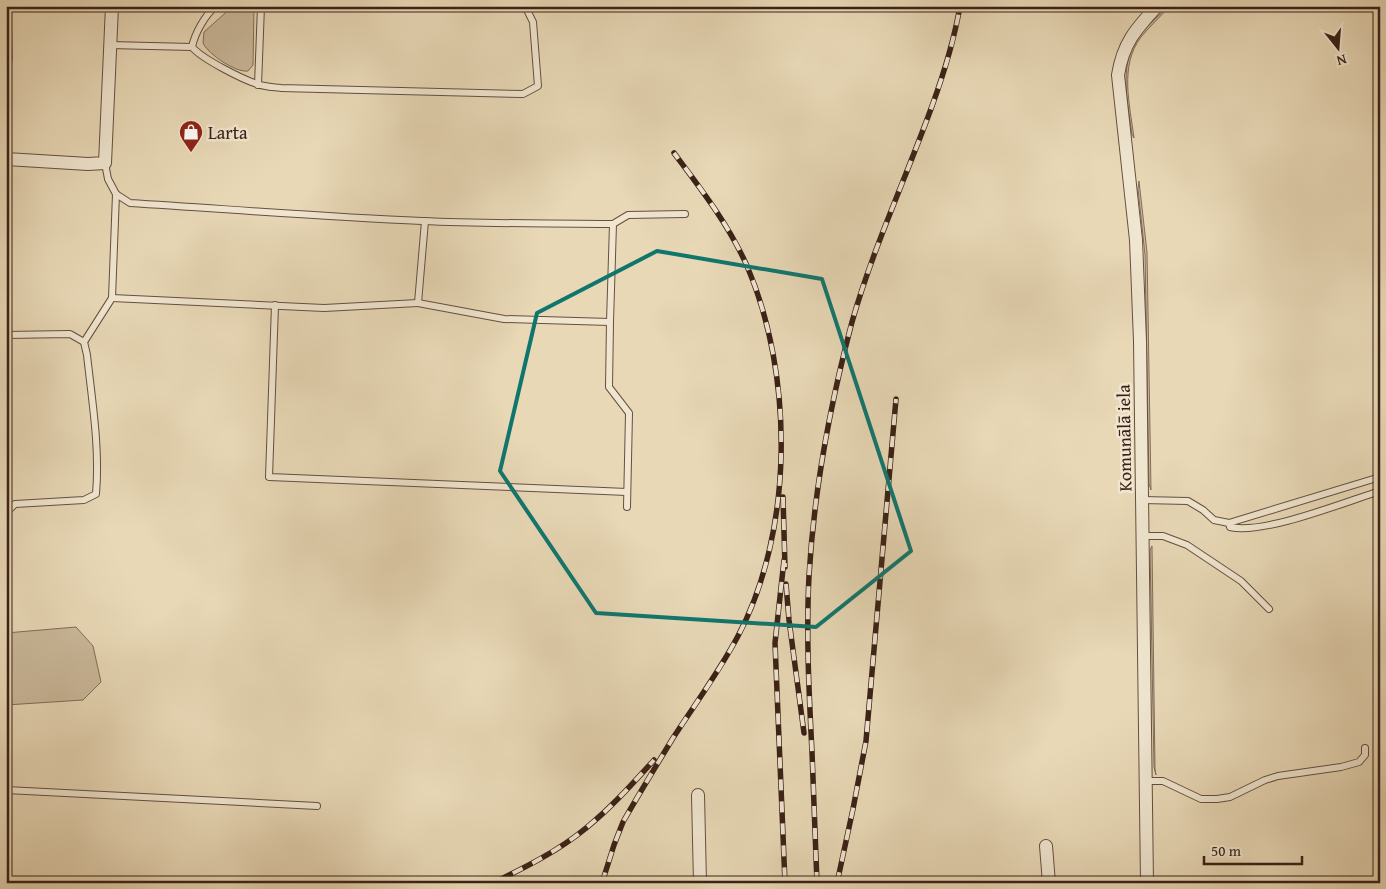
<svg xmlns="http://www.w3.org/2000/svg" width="1386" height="889" viewBox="0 0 1386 889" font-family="'Gentium Book Plus',serif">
<rect width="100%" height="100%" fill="#e8d8b6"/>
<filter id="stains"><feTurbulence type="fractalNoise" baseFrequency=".004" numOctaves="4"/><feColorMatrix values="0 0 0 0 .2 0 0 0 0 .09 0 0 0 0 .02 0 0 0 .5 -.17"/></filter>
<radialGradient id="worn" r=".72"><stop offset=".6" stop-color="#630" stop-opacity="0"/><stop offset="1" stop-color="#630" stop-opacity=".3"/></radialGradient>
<g fill="#cab99b" stroke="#826d59">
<path d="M 233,6 L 253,6 L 254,8 L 253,65 L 248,71 C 236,73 208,54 203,43 L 204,32 Z"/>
<path d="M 1168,6 L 1170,6 C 1161,16 1150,26 1141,37 C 1119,66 1130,105 1134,138 L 1132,135 C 1128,104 1119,68 1136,40 C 1144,28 1158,17 1168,6 Z"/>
<polygon points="1139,181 1147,252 1151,490 1149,484 1145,255 1138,189"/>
<polygon points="1152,546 1155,769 1156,775 1154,767 1150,550"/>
<polygon points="76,627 93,646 101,682 83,700 6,705 6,633"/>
</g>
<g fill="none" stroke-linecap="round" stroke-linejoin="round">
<g stroke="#664f3f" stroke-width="8">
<g id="lane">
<path d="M 216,6 C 205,15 195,33 192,47 C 202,59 242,79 257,84 C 265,87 273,87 281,88 L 523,94 L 538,86 L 533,22 L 525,6"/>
<polyline points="110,45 192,47"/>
<polyline points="6,75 9,58 7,6"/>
<polyline points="258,85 261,6"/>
<path d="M 105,163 L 108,179 L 116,194 L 130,203 C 227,209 325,217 422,221 C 486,224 549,223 613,224 L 628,215 L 685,214"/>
<polyline points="425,221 418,303 504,319 610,322 609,387 629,413 627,507"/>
<polyline points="112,298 324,308 418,303"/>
<polyline points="275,305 269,477 627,492"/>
<polyline points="610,322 613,224"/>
<path d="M 6,335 L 70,334 L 84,342 L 87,355 C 92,401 100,448 96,494 L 84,500 L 15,504 L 7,512 L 6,522"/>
<polyline points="84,342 112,298 116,194"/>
<polyline points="1142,500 1188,501 1203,510 1214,520 1229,523 1380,477"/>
<path d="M 1229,523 L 1230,527 C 1263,535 1345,502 1380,491"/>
<polyline points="1143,536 1163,536 1187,545 1241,581 1269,609"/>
<polyline points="1146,781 1163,781 1201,799 1217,799 1230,797 1265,780 1278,776 1341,767 1359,762 1365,755 1365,748"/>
<polyline points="6,790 317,806"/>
</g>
</g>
<g stroke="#664f3f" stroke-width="14">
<g id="street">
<polyline points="6,159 88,164 105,163 112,6"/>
<polyline points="698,795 700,883"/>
<polyline points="1046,846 1049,883"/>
<path d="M 1147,883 L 1140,341 L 1136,240 L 1118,75 C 1123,43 1136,29 1157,6"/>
</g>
</g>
<use href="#lane" stroke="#f0e6d0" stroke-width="6"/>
<use href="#street" stroke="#f0e6d0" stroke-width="12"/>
<g stroke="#3a2117" stroke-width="5.5">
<g id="rail">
<polyline points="783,497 785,567"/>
<polyline points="784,560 775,643 785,883"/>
<polyline points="786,584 789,620 804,733"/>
<path d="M 493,883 C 526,867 558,851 586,828 C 611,808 633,783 654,760"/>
<path d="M 602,883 L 614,845 L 623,822 C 639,794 656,766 673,738 C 695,704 719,672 738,636 C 794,530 794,376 747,266 C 729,225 701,189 674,153"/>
<path d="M 817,883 C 815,839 814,795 812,752 C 809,693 806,635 809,576 C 814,490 830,405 852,322 C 873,248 906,178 932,106 C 944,73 954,41 960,6"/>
<polyline points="837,883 853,809 866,741 896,399"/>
</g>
</g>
<use href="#rail" stroke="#f0e6d0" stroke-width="4" stroke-dasharray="11" stroke-linecap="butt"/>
</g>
<path fill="none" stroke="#0f766e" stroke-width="4" stroke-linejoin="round" d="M 657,251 L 822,279 L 911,551 L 816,627 L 596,613 L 500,471 L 537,313 Z"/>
<defs>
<g id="shop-pin" transform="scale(1.25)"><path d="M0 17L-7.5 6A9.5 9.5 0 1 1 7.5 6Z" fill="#8f2418" stroke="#f0e6d0"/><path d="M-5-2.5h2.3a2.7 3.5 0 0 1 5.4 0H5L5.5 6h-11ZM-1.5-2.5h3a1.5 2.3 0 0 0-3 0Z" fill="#fff"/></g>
</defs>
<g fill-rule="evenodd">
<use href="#shop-pin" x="191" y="132"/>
</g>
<g text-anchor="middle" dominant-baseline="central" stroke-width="5" stroke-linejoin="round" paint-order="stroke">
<g font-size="18" fill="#3a2117" stroke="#f0e6d0" text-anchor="start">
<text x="208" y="132">Larta</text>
</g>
<g font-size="18" fill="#3a2117" stroke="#f0e6d0">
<text transform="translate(1124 438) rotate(-91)">Komunālā iela</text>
</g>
</g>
<rect width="1386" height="889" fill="none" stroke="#e8d8b6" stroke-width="25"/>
<rect x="8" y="8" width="1371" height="874" fill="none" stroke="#3a2117" stroke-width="2.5"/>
<rect x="12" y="12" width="1361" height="864" fill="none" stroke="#3a2117"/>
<g transform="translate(1338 48) rotate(163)" stroke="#f0e6d0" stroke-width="4" paint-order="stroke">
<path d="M0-4L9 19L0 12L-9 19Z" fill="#3a2117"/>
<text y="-8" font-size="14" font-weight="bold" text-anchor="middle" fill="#3a2117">N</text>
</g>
<path d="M1204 856v8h98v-8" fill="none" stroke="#3a2117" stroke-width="2.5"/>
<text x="1211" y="856" font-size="15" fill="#3a2117" stroke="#f0e6d0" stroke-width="4" paint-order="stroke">50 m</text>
<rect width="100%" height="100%" filter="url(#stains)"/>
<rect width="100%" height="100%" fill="url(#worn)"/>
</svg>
